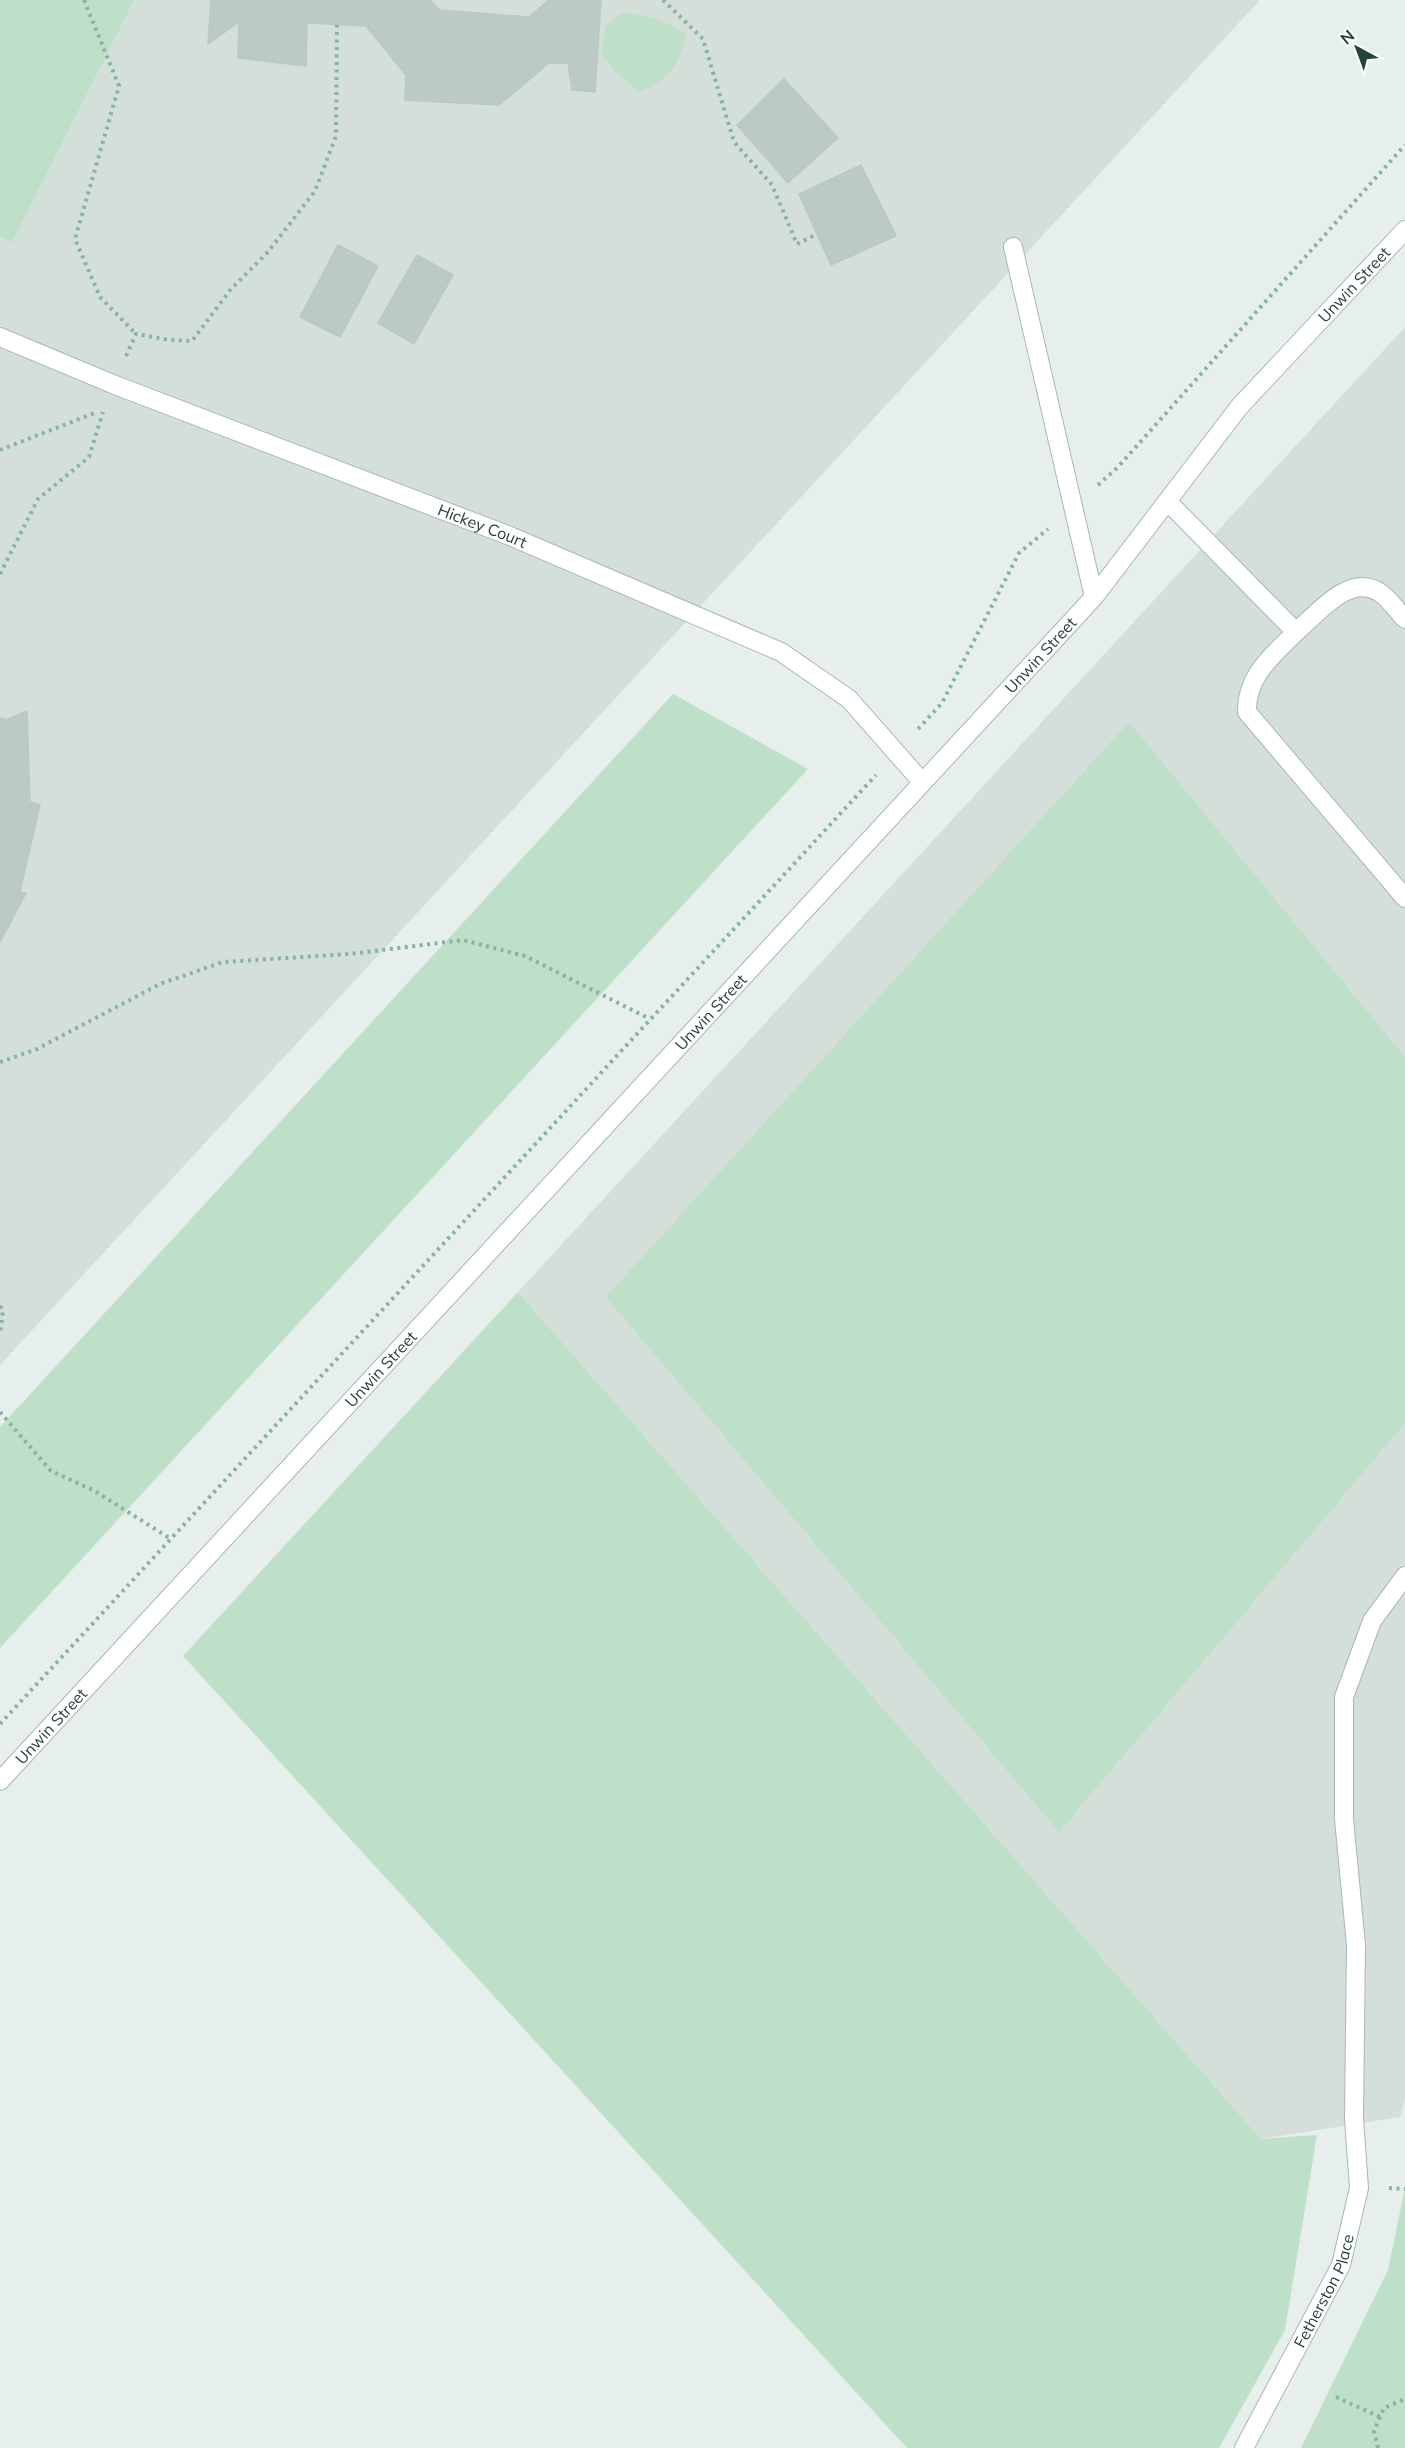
<svg xmlns="http://www.w3.org/2000/svg" width="1405" height="2448" viewBox="0 0 1405 2448" font-family="Mulish,sans-serif">
<rect width="100%" height="100%" fill="#e6efeb"/>
<g fill="#d4dfda">
<polygon points="0,0 1260,0 0,1365"/>
<polygon points="1405,327 1405,2098 1400,2117 1261,2139 518,1292"/>
</g>
<g fill="#bfe0c8">
<polygon points="0,0 134,0 12,242 0,236"/>
<path d="M 621,13 C 644,13 668,22 687,35 C 677,68 670,78 639,92 L 613,70 L 601,54 L 605,27 Z"/>
<polygon points="673,694 808,769 0,1648 0,1427"/>
<polygon points="1129,722 1405,1057 1405,1423 1059,1832 606,1297"/>
<polygon points="518,1292 1261,2139 1317,2135 1285,2330 1219,2448 907,2448 183,1656"/>
<polygon points="1405,2188 1405,2448 1301,2448 1388,2270"/>
</g>
<g fill="#bbcac4" stroke="#b8c9c2" stroke-width="1.5">
<polygon points="211,0 431,0 439,10 529,17 549,0 601,0 595,92 572,90 568,63 549,63 499,105 405,100 406,75 366,26 307,23 306,66 238,58 239,22 208,44"/>
<polygon points="784,79 838,138 788,183 737,125"/>
<polygon points="861,165 896,236 831,265 799,194"/>
<polygon points="338,245 378,266 340,337 300,317"/>
<polygon points="417,255 453,275 414,344 378,323"/>
<polygon points="27,711 30,802 31,815 0,810 0,718 6,720"/>
<polygon points="30,802 40,805 18,900 0,891 0,810 31,815"/>
<polygon points="0,891 18,900 20,892 26,893 0,942"/>
</g>
<g fill="none" stroke-linecap="round" stroke-linejoin="round">
<g stroke="#a8b8b2" stroke-width="20">
<g id="service">
<path d="M 1168,502 L 1296,632 C 1273,655 1246,676 1247,712 L 1405,898"/>
<path d="M 1296,632 C 1317,614 1349,573 1379,592 C 1389,598 1397,611 1405,619"/>
<path id="s1" d="M 1244,2448 L 1341,2265 L 1359,2188 L 1354,2119 L 1356,1945 L 1344,1819 L 1344,1697 L 1372,1621 L 1405,1576"/>
</g>
</g>
<g stroke="#a8b8b2" stroke-width="20">
<g id="minor">
<polyline points="1013,247 1094,597"/>
<path id="s2" d="M 0,337 L 115,385 L 510,536 L 781,652 L 849,699 L 922,782"/>
<path id="s3" d="M 0,1781 L 1094,597 L 1240,406 L 1405,230"/>
</g>
</g>
<g stroke="#86b3a5" stroke-width="4" stroke-dasharray="3 4.5" stroke-linecap="butt">
<polyline points="84,0 119,86 75,239 100,297 136,334"/>
<polyline points="663,0 703,39 734,142 772,185 797,244 817,234"/>
<polyline points="126,356 136,334 170,340 192,341 231,289 268,252 315,191 336,136 337,25"/>
<polyline points="0,450 97,412"/>
<polyline points="1098,485 1118,467 1405,145"/>
<polyline points="0,574 38,499 89,457 103,412"/>
<polyline points="918,729 942,703 1019,553 1048,529"/>
<polyline points="0,1062 37,1049 160,984 223,962 350,954 463,940 525,956 650,1019"/>
<polyline points="0,1306 3,1310 0,1334"/>
<polyline points="0,1412 51,1471 93,1490 171,1539"/>
<polyline points="0,1724 876,775"/>
<polyline points="1389,2188 1405,2189"/>
<polyline points="1336,2397 1380,2417"/>
<polyline points="1378,2448 1374,2431 1384,2408 1405,2399"/>
</g>
<use href="#service" stroke="#fff" stroke-width="18"/>
<use href="#minor" stroke="#fff" stroke-width="18"/>
</g>
<g text-anchor="middle" dominant-baseline="central" stroke-width="4.5" stroke-linejoin="round" paint-order="stroke">
<g font-size="16" fill="#24423a" stroke="#f7fbf9">
<text stroke="none"><textPath href="#s3" startOffset="2019">Unwin Street</textPath></text>
<text stroke="none"><textPath href="#s2" startOffset="518">Hickey Court</textPath></text>
<text stroke="none"><textPath href="#s3" startOffset="1533">Unwin Street</textPath></text>
<text stroke="none"><textPath href="#s3" startOffset="1047">Unwin Street</textPath></text>
<text stroke="none"><textPath href="#s3" startOffset="561">Unwin Street</textPath></text>
<text stroke="none"><textPath href="#s3" startOffset="75">Unwin Street</textPath></text>
<text stroke="none"><textPath href="#s1" startOffset="177">Fetherston Place</textPath></text>
</g>
</g>
<g transform="translate(1357 48) rotate(319)" stroke="#f7fbf9" stroke-width="4.5" paint-order="stroke">
<path d="M0-4.5L10 22L0 15L-10 22Z" fill="#24423a"/>
<text y="-9" font-size="16" font-weight="bold" text-anchor="middle" fill="#24423a">N</text>
</g>
</svg>
